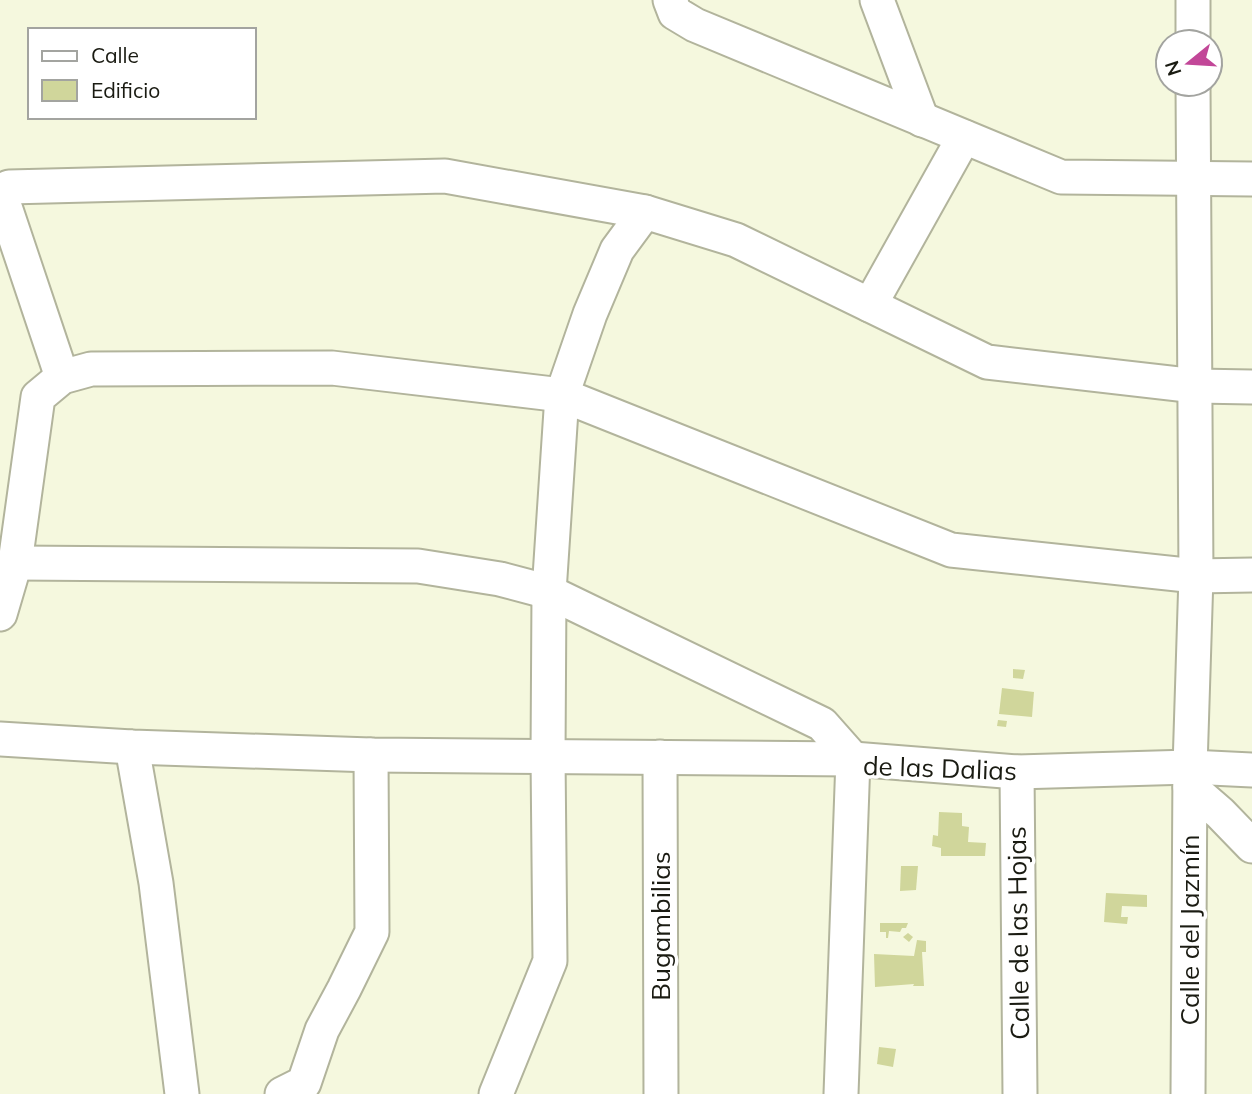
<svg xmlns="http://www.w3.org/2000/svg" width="1252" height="1094" viewBox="0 0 1252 1094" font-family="Mulish,sans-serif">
<rect width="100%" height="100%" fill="#f5f8de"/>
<g fill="#d0d69b">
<polygon points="1013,669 1025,670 1023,679 1013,678"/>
<polygon points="1002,688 1034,692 1032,717 999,714"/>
<polygon points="998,720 1007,721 1006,727 997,726"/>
<polygon points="939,812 962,813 962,826 969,827 968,842 986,843 985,856 941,856 941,848 932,846 933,835 938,836"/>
<polygon points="901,866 918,866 916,890 900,891"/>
<polygon points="1106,893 1147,895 1147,907 1122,906 1121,917 1128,917 1127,924 1104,922"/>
<polygon points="880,923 908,923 906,928 902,928 900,932 889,931 888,938 886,938 886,932 880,932"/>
<polygon points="908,933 913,937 909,942 903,937"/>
<polygon points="917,940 926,941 926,952 922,952 924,986 913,986 914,984 875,987 874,954 914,956"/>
<polygon points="879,1047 896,1049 893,1067 877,1064"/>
</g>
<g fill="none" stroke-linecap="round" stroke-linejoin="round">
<g stroke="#b2b49c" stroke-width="37">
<g id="minor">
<polyline points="670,0 675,13 695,25 1061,177 1252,179"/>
<polyline points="877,0 922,120"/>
<polyline points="1193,0 1193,42"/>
<polyline points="0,191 9,187 445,176 645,212 736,240 987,362 1196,386 1252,387"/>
<polyline points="0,192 62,377"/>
<polyline points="870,305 964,137"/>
<polyline points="15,563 418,566 500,579 549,592 822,724 853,759"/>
<polyline points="0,614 15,563 38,397 62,377 91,369 332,368 562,395 951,550 1196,576 1252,575"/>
<polyline points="0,739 132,747 371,755 853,759 1017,772 1190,767 1252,770"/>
<polyline points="132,747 156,883 182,1094"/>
<polyline points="660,757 661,1094"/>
<polyline points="1017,772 1020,1094"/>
<polyline points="1190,787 1220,813 1252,846"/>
<polyline points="282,1094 304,1083 322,1030 344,989 372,932 371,755"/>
<polyline points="496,1094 550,961 548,756 549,592 562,395 590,314 617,250 645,212"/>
<polyline points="841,1094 853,759"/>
<polyline points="1188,1094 1190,767 1196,576 1193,84"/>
</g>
</g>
<use href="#minor" stroke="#fff" stroke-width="33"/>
</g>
<g text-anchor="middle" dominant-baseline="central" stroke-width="7" stroke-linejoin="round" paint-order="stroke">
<g font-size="26" fill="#1a1b12" stroke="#fff">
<text transform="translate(940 768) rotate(2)">de las Dalias</text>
<text transform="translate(660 926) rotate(-90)">Bugambilias</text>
<text transform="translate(1189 930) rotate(-90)">Calle del Jazmín</text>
<text transform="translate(1018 933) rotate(-91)">Calle de las Hojas</text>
</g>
</g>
<rect x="28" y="28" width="228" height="91" fill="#ffffff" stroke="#a3a4a0" stroke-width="2"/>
<rect x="42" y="51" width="35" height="10" fill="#ffffff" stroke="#a3a4a0" stroke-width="2"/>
<text x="91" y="63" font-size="21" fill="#1a1b12">Calle</text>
<rect x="42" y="80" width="35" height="21" fill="#d0d69b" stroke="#a3a4a0" stroke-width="2"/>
<text x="91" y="98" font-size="21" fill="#1a1b12">Edificio</text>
<g transform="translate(1189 63) rotate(252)"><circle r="33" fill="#ffffff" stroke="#a3a4a0" stroke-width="2"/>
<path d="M0-5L12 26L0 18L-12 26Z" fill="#c24798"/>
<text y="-10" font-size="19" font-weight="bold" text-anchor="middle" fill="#1a1b12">N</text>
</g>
</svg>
